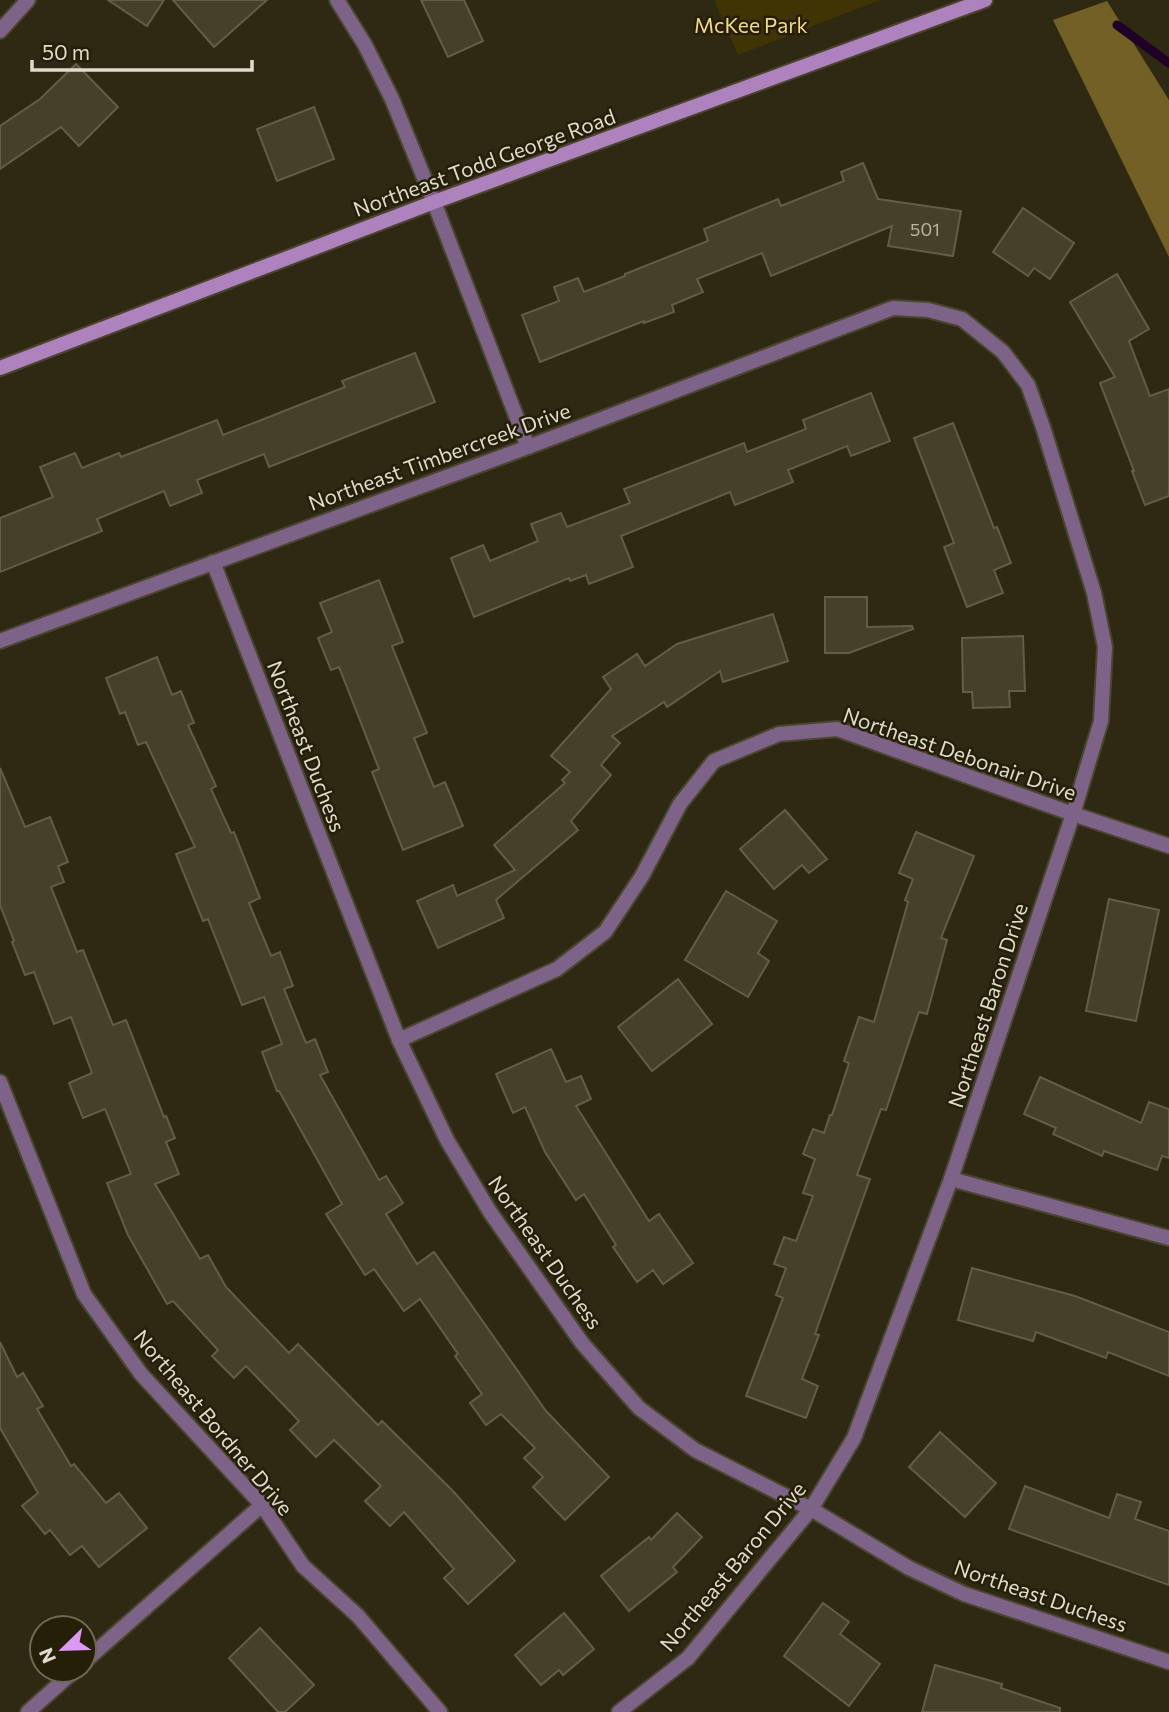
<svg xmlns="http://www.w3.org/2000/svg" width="1169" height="1712" viewBox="0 0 1169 1712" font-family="Commissioner,sans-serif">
<rect width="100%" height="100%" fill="#2f2812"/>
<polygon fill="#413404" points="714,0 880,0 738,55"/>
<polygon fill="#726024" points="1107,1 1169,100 1169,257 1053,20"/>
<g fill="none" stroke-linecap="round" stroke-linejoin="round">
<polyline stroke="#1f0128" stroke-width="9" points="1117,25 1169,63"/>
</g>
<g fill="#474029" stroke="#645d45" stroke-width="2">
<polygon points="108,0 164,0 147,26"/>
<polygon points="173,0 267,0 214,47"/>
<polygon points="421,0 464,0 483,41 448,57"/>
<polygon points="76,64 118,107 79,146 61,127 0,169 0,126 40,99"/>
<polygon points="314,107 334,159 277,181 257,129"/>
<polygon points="863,163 878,199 961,211 953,256 888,246 892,226 771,276 762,253 697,279 703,292 672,305 674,312 644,323 644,321 540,362 522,315 559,301 554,287 578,278 584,292 625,276 625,274 708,241 704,229 778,199 781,206 844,181 841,172"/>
<polygon points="1023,208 1074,243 1050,279 1034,268 1028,276 993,252"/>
<polygon points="1117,274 1149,329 1129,341 1150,396 1169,389 1169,496 1145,505 1132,471 1134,471 1100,383 1115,377 1070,302"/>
<polygon points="415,353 435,402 269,467 264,454 197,480 202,493 170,506 164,491 97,519 102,531 0,572 0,518 53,497 40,467 75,453 82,468 119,453 121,457 217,420 223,435 345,387 342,381"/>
<polygon points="871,393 890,441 851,456 847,446 788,470 793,482 735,505 730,492 621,536 633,567 589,584 586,575 570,581 569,578 474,617 451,558 483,545 490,561 538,541 531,524 561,513 567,527 630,503 624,489 744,443 747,452 806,429 803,420"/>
<polygon points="953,423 994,528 997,527 1011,563 994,570 1003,593 967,607 944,547 954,543 914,438"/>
<polygon points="379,580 403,642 392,646 427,733 414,738 434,787 445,782 463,826 403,850 372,772 379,769 339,667 331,670 318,638 332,632 320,603"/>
<polygon points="825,597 867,597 867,627 912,626 913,629 849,653 825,653"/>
<polygon points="773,614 788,661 723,682 720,671 667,707 664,702 612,736 620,743 601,765 611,775 571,821 578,830 496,900 504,918 438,948 417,901 453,885 457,896 515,870 494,845 565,783 562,780 570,772 551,756 611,689 603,677 637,654 645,666 677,644"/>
<polygon points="1023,636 1025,691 1009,691 1010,707 973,708 972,692 963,692 962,638"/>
<polygon points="157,657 172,695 181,691 194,723 188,725 216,786 211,789 231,833 234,832 260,898 249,903 271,956 280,952 293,986 284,989 306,1043 315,1039 328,1072 320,1075 379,1180 386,1176 403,1203 386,1214 417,1264 434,1252 546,1411 609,1477 565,1520 533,1487 543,1477 524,1458 535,1448 501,1414 486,1425 470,1403 482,1394 455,1356 458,1354 420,1299 404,1311 374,1269 365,1275 326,1214 342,1204 279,1091 277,1091 262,1052 282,1044 264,997 242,1005 208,919 203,921 176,854 195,847 146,742 138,745 125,712 120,714 106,678"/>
<polygon points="0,768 25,827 50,817 68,862 58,866 64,882 51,887 77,952 83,950 113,1025 126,1020 164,1117 166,1116 175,1138 166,1142 179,1174 155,1184 200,1259 208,1255 226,1287 289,1353 298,1344 378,1425 382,1421 453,1491 515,1561 468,1604 444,1578 454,1569 404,1512 390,1526 365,1501 381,1486 334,1440 316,1457 290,1430 299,1421 246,1366 234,1378 212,1356 218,1350 173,1301 167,1304 128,1235 107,1183 131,1174 105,1109 83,1118 69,1083 92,1073 71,1017 54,1024 34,972 25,975 12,942 14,941 0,905"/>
<polygon points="785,810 827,859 809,873 802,865 774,889 740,849"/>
<polygon points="916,832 974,856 941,938 947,940 927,1014 919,1012 886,1110 881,1109 857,1175 870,1179 815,1334 819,1335 802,1379 818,1386 806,1418 746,1396 783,1298 776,1295 786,1268 774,1264 784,1237 796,1241 813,1196 803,1193 815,1159 803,1154 813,1129 824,1133 830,1115 832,1115 849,1063 844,1061 859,1017 874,1022 908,902 905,900 913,879 899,873"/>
<polygon points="726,891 777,921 758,953 769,961 748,997 685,960"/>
<polygon points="1109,899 1159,910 1136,1021 1086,1011"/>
<polygon points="678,979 712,1024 652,1071 618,1027"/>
<polygon points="551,1049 566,1082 581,1076 591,1099 576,1106 649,1221 659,1214 693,1263 663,1284 653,1270 637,1282 613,1247 616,1245 584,1194 576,1200 545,1152 525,1107 513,1113 496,1074"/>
<polygon points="1040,1077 1141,1123 1149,1102 1169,1109 1169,1158 1162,1156 1157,1170 1104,1151 1102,1156 1053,1134 1056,1128 1024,1114"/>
<polygon points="972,1268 1075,1296 1169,1332 1169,1376 1108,1352 1106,1358 1036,1332 1033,1341 958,1320"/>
<polygon points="0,1342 17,1377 23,1373 43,1406 37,1409 71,1466 74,1464 106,1503 119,1493 147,1528 99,1567 82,1546 70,1555 50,1530 45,1534 22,1506 38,1493 0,1428"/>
<polygon points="940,1432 996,1483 965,1517 909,1467"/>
<polygon points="1025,1486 1109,1518 1117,1494 1141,1502 1135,1519 1169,1531 1169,1585 1009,1529"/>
<polygon points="677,1513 702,1537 673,1567 677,1572 629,1611 601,1576 649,1537 651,1540"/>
<polygon points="823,1603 849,1622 840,1634 880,1664 849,1706 784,1656"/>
<polygon points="564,1613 594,1649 563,1675 559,1670 541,1685 515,1655"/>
<polygon points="260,1628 314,1685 285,1712 278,1712 229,1658"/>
<polygon points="935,1665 1002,1684 1001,1688 1060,1708 1060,1712 922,1712"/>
</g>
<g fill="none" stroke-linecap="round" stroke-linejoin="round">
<g stroke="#4b4530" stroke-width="18">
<g id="minor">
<polyline points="337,0 365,45 392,99 434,202 528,447"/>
<polyline points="0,31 28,0"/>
<polyline points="213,562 399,1040 447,1140 490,1212 582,1343 639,1408 695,1450 811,1509 909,1568 964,1594 1169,1662"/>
<polyline points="0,641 528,447 893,308 928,310 962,319 1003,352 1028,385 1043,427 1094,593 1105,647 1101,721 1073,814 951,1179 854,1438 811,1509 688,1658 619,1712"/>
<polyline points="399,1040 557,969 605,932 642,876 680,804 714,761 779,734 837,729 1073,814 1169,846"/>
<polyline points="0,1082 84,1294 141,1374 262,1505 303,1566 358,1616 440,1712"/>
<polyline points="951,1179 1169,1238"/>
<polyline points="84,1662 262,1505"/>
<polyline points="28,1712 75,1670"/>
</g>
</g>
<g stroke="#4b4530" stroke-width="18">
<polyline id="secondary" points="0,368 434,202 985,0"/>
</g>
<use href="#minor" stroke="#7d6387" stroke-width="14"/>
<use href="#secondary" stroke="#ae82bd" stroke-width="14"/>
</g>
<g text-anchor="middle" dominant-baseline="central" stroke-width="5" stroke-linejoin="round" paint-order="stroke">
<g font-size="18" fill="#b9b4a4">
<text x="925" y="229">501</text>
</g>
<g font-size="21" fill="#f5da82" stroke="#251f08">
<text x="751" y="24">McKee Park</text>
</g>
<g font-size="21" fill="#dfdbcd" stroke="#251f08">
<text transform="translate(484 162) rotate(-20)">Northeast Todd George Road</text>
<text transform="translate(439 456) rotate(-20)">Northeast Timbercreek Drive</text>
<text transform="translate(307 746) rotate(69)">Northeast Duchess</text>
<text transform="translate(960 753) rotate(19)">Northeast Debonair Drive</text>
<text transform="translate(987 1005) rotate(-72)">Northeast Baron Drive</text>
<text transform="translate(546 1252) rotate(55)">Northeast Duchess</text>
<text transform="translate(214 1422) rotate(50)">Northeast Bordner Drive</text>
<text transform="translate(732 1566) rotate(-50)">Northeast Baron Drive</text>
<text transform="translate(1041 1595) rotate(19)">Northeast Duchess</text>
</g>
</g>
<g transform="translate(63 1649) rotate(247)"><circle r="33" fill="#251f08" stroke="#6f6a57" stroke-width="2"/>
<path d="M0-5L12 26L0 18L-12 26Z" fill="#dc99f4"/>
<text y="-10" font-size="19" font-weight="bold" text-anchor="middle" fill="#dfdbcd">N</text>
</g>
<path d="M32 60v10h220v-10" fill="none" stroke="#dfdbcd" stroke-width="3.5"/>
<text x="42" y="60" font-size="21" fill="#dfdbcd" stroke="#251f08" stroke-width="5" paint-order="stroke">50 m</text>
</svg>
